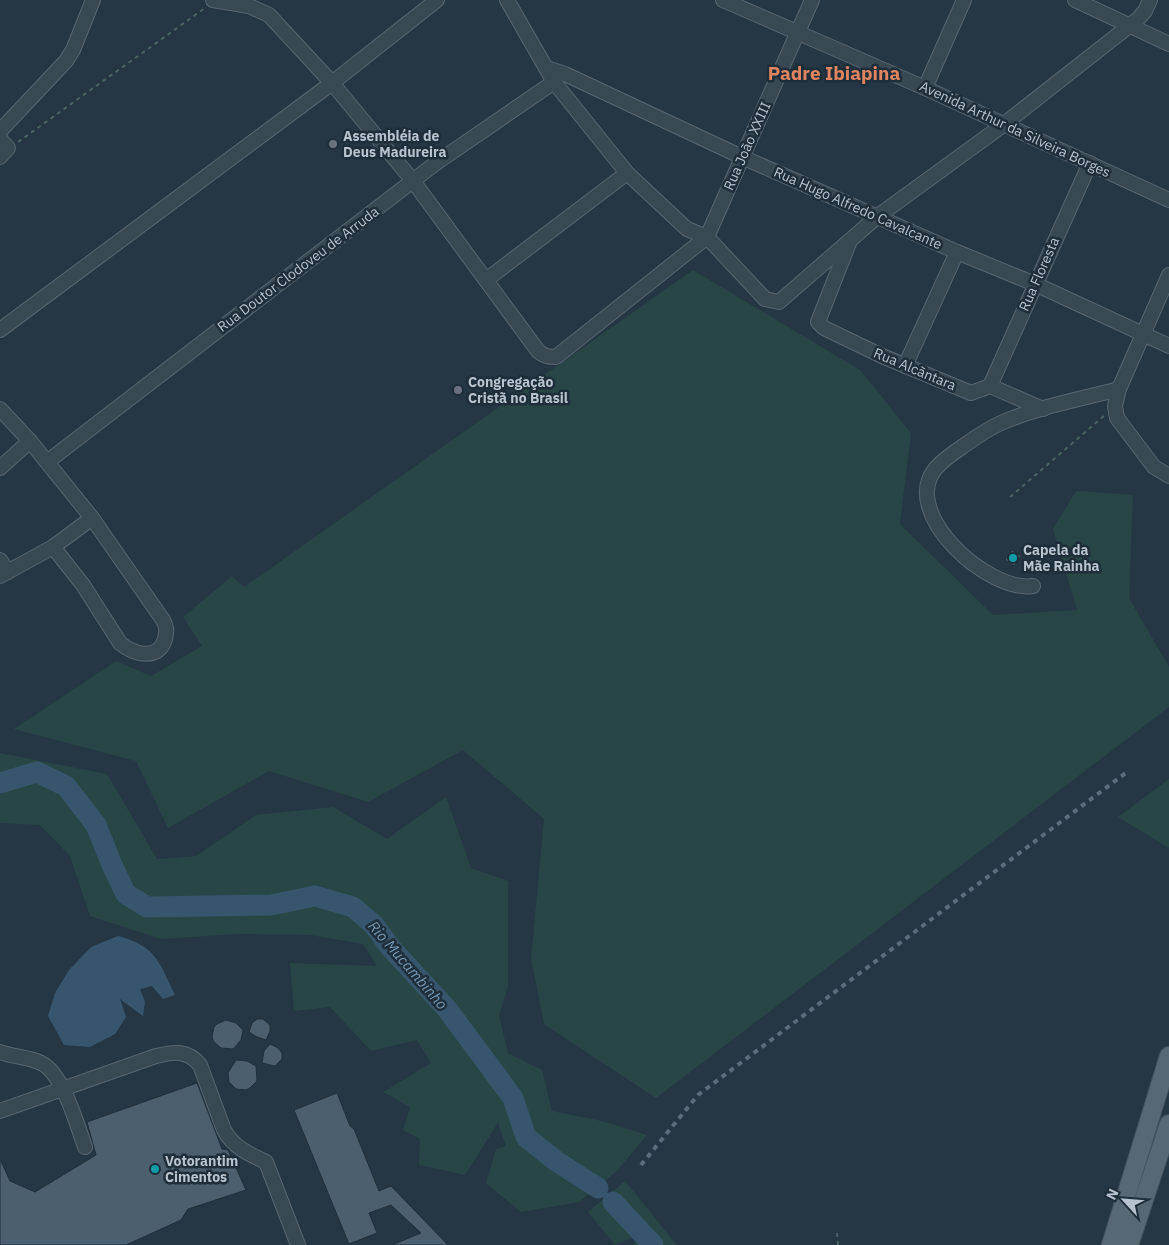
<svg xmlns="http://www.w3.org/2000/svg" width="1169" height="1245" viewBox="0 0 1169 1245" font-family="'IBM Plex Sans',sans-serif">
<rect width="100%" height="100%" fill="#253745"/>
<g fill="#274645">
<polygon points="693,270 860,370 911,433 900,524 993,615 1077,610 1053,529 1076,491 1133,495 1129,598 1169,667 1169,707 656,1098 544,1024 531,959 544,819 463,750 368,802 269,771 168,828 136,761 14,729 116,661 151,676 202,646 183,617 232,576 244,587"/>
<polygon points="0,753 107,774 157,859 196,856 256,815 333,807 387,839 446,797 471,868 508,881 508,986 499,1016 508,1053 542,1070 552,1111 602,1121 647,1135 616,1172 579,1202 521,1212 486,1183 496,1149 506,1146 498,1123 465,1175 419,1165 420,1139 403,1130 410,1107 383,1092 431,1063 417,1040 371,1051 330,1007 294,1011 290,963 377,966 363,944 310,935 240,934 161,939 90,916 70,856 40,825 0,823"/>
<polygon points="1169,779 1169,848 1118,817"/>
<polygon points="625,1181 677,1245 633,1245 639,1235 615,1245 588,1212"/>
</g>
<path fill="#37566e" d="M 118,936 C 156,946 159,962 175,995 L 163,999 L 152,986 L 140,989 L 145,1002 L 143,1016 L 120,999 L 126,1017 L 115,1034 L 90,1047 L 64,1045 L 48,1016 L 55,993 L 69,970 L 91,947 Z"/>
<g fill="none" stroke-linecap="round" stroke-linejoin="round">
<g stroke="#37566e" stroke-width="21">
<polyline points="0,783 37,772 66,786 96,825 112,865 126,894 147,907 271,905 315,896 353,907 374,925 390,947 447,1009 513,1098 526,1137 556,1161 598,1188"/>
<polyline points="613,1202 653,1245"/>
</g>
</g>
<g fill="#4b5f6e" stroke="#20303c">
<polygon points="1012,550 1021,556 1014,566 1005,560"/>
<polygon points="257,1019 263,1019 270,1025 270,1031 266,1040 257,1037 249,1032 252,1023"/>
<polygon points="226,1020 236,1023 243,1030 241,1040 233,1049 221,1048 214,1042 212,1037 214,1027 217,1024"/>
<polygon points="270,1044 278,1048 282,1053 282,1059 275,1066 262,1063 264,1051"/>
<polygon points="236,1060 247,1061 256,1066 257,1081 250,1088 246,1090 236,1089 229,1082 228,1073"/>
<polygon points="197,1083 222,1149 228,1150 246,1190 188,1209 181,1220 126,1245 0,1245 0,1159 10,1181 35,1192 96,1155 87,1122"/>
<polygon points="337,1093 350,1126 354,1129 379,1191 391,1186 448,1245 392,1245 421,1233 391,1205 369,1213 377,1233 349,1244 294,1110"/>
</g>
<g fill="none" stroke-linecap="round" stroke-linejoin="round">
<g stroke="#586672" stroke-width="16">
<g id="minor">
<path d="M 213,0 L 249,6 L 269,15 L 332,83 L 413,181 L 538,351 C 544,356 548,357 556,357 L 707,237 L 812,0"/>
<polyline points="507,0 554,82 627,173 687,229 707,237 765,299 779,302 878,216 1003,125 1138,19 1145,11 1150,0"/>
<polyline points="723,0 925,88 1169,200"/>
<polyline points="1075,0 1169,44"/>
<polyline points="547,68 565,74 742,157 957,252 1035,284 1169,346"/>
<polyline points="925,88 964,0"/>
<polyline points="0,131 66,61 73,50 93,0"/>
<polyline points="0,139 8,148 0,157"/>
<polyline points="849,243 818,322 824,328 882,356 971,393 990,386 1043,409"/>
<polyline points="1169,275 1119,389 1115,406 1117,418 1154,467 1169,476"/>
<polyline points="486,280 627,173"/>
<polyline points="0,330 332,83 437,0"/>
<polyline points="905,366 957,252"/>
<polyline points="990,386 1090,163"/>
<path d="M 0,409 L 30,441 L 92,518 L 163,620 C 167,627 167,631 165,639 C 159,661 134,655 120,643 L 83,585 L 53,547"/>
<polyline points="47,462 436,163 554,82"/>
<polyline points="0,468 30,441"/>
<polyline points="0,560 8,572"/>
<polyline points="0,576 53,547 92,518"/>
<path d="M 1033,586 C 989,593 898,513 936,468 C 943,460 953,453 962,447 C 975,438 987,429 1001,423 C 1037,407 1081,399 1119,389"/>
<path d="M 0,1052 C 13,1057 29,1057 41,1063 C 63,1073 77,1125 85,1147"/>
<path d="M 0,1111 L 156,1056 C 173,1052 187,1049 200,1065 L 224,1130 C 233,1147 249,1154 266,1162 L 298,1245"/>
</g>
</g>
<g stroke="#43525e" stroke-width="20">
<g id="major">
<polyline points="1111,1245 1169,1056"/>
<polyline points="1129,1245 1169,1124"/>
</g>
</g>
<g stroke="#476463" stroke-width="2" stroke-dasharray="4 4" stroke-linecap="butt">
<polyline points="18,142 205,8"/>
<polyline points="1010,497 1105,415"/>
<polyline points="837,1233 838,1245"/>
</g>
<use href="#minor" stroke="#394954" stroke-width="14"/>
<use href="#major" stroke="#576874" stroke-width="18"/>
<polyline stroke="#5b6d7c" stroke-width="4" stroke-dasharray="5 5" stroke-linecap="butt" points="641,1165 698,1095 1127,772"/>
</g>
<g fill="#6b7280" stroke="#1e2e3a" stroke-width="2">
<circle cx="333" cy="144" r="5"/>
<circle cx="458" cy="390" r="5"/>
</g>
<g fill="#0f9aa8" stroke="#1e2e3a" stroke-width="2">
<circle cx="1013" cy="558" r="5"/>
<circle cx="155" cy="1169" r="5"/>
</g>
<g text-anchor="middle" dominant-baseline="central" stroke-width="5" stroke-linejoin="round" paint-order="stroke">
<g font-size="14" fill="#b7c3ce" stroke="#1e2e3a">
<text transform="translate(1015 129) rotate(25)">Avenida Arthur da Silveira Borges</text>
<text transform="translate(747 146) rotate(-66)">Rua João XXIII</text>
<text transform="translate(858 208) rotate(24)">Rua Hugo Alfredo Cavalcante</text>
<text transform="translate(298 269) rotate(-37)">Rua Doutor Clodoveu de Arruda</text>
<text transform="translate(1039 274) rotate(-66)">Rua Floresta</text>
<text transform="translate(915 369) rotate(23)">Rua Alcãntara</text>
</g>
<g font-size="14" font-weight="bold" fill="#b7c3ce" stroke="#1e2e3a" text-anchor="start">
<text x="343" y="136">Assembléia de<tspan x="343" dy="16">Deus Madureira</tspan></text>
<text x="468" y="382">Congregação<tspan x="468" dy="16">Cristã no Brasil</tspan></text>
<text x="1023" y="550">Capela da<tspan x="1023" dy="16">Mãe Rainha</tspan></text>
<text x="165" y="1161">Votorantim<tspan x="165" dy="16">Cimentos</tspan></text>
</g>
<g font-size="15" font-style="italic" fill="#7498b4" stroke="#1e2e3a">
<text transform="translate(408 965) rotate(49)">Rio Mucambinho</text>
</g>
<g font-size="19" font-weight="bold" fill="#e08560" stroke="#1e2e3a">
<text x="834" y="73">Padre Ibiapina</text>
</g>
</g>
<g transform="translate(1124 1200) rotate(296)" stroke="#1e2e3a" stroke-width="4" paint-order="stroke">
<path d="M0-4L9 19L0 12L-9 19Z" fill="#b7c3ce"/>
<text y="-8" font-size="14" font-weight="bold" text-anchor="middle" fill="#b7c3ce">N</text>
</g>
</svg>
